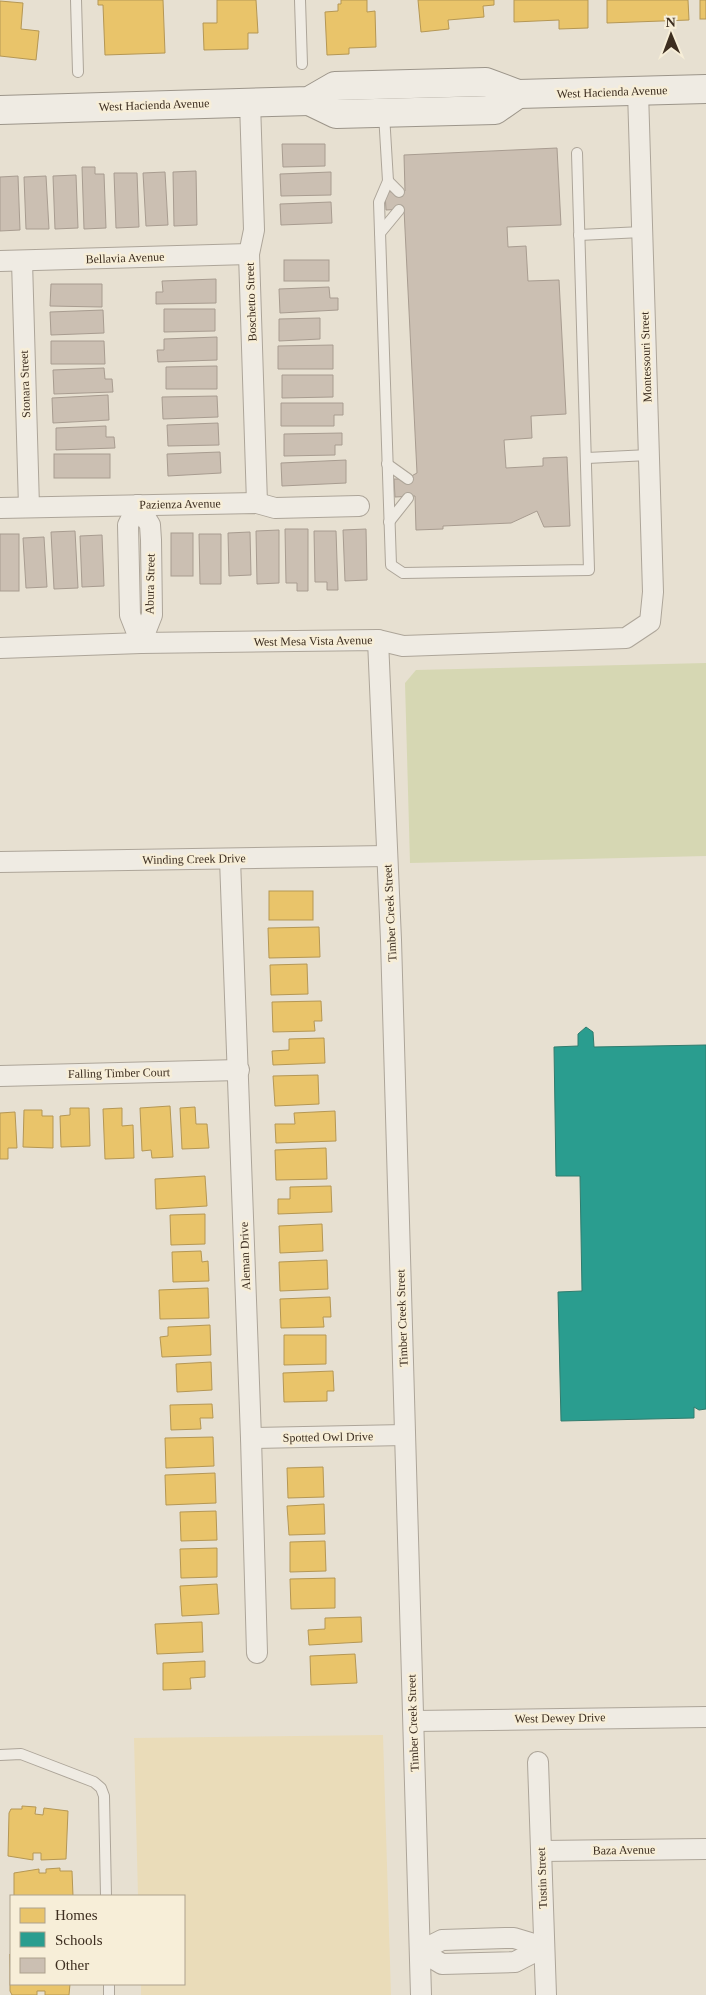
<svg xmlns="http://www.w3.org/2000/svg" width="706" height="1995" viewBox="0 0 706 1995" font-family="'Times New Roman',serif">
<rect width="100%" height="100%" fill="#e7e0d1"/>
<polygon fill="#d6d7b3" points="706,663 706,856 410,863 405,683 416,670"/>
<polygon fill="#eadcb9" points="383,1735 391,1995 141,1995 141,1984 184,1984 184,1896 138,1896 134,1738"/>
<g fill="#e9c46a" stroke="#b59754">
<polygon points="98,0 163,0 165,53 105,55 103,5 98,5"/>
<polygon points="217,0 256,0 258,33 248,33 248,49 204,50 203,23 217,23"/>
<polygon points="341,0 367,0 367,12 375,11 376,47 349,48 349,54 327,55 325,12 338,11 338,4 341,4"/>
<polygon points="418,0 494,0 494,5 483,6 484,17 448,20 449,29 421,32"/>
<polygon points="514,0 588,0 588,28 559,29 559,20 514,22"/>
<polygon points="607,0 688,0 689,20 607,23"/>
<rect x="700" y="0" width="6" height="19"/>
<polygon points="0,1 23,3 21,29 39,31 36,60 0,56"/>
<rect x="269" y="891" width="44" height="29"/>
<polygon points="319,927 320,957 269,958 268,928"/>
<polygon points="307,964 308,994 271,995 270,965"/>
<polygon points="321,1001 322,1021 314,1021 315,1031 273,1032 272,1002"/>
<polygon points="324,1038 325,1063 273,1065 272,1051 289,1050 289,1039"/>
<polygon points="318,1075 319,1104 275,1106 273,1076"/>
<polygon points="170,1106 173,1157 152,1158 151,1150 142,1151 140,1108"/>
<polygon points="195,1107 196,1124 207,1124 209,1148 182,1149 180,1108"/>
<polygon points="70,1108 89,1108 90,1146 61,1147 60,1116 70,1115"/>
<polygon points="122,1108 122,1126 133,1125 134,1158 105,1159 103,1109"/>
<polygon points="24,1110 42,1110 42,1116 53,1116 53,1148 23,1147"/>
<polygon points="335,1111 336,1141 276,1143 275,1124 295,1124 294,1113"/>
<polygon points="15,1112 17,1148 8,1148 8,1159 0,1159 0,1113"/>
<polygon points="326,1148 327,1179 276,1180 275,1150"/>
<polygon points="205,1176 207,1206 156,1209 155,1179"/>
<polygon points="331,1186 332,1212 278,1214 278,1199 290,1199 290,1187"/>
<polygon points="205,1214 205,1244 171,1245 170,1215"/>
<polygon points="322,1224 323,1251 280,1253 279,1226"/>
<polygon points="201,1251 202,1262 208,1261 209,1281 173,1282 172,1252"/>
<polygon points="327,1260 328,1289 280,1291 279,1262"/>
<polygon points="208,1288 209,1318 160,1319 159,1290"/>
<polygon points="330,1297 331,1317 323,1317 324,1327 281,1328 280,1299"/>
<polygon points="210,1325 211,1355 162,1357 160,1337 168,1336 168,1327"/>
<polygon points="284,1335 326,1335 326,1364 284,1365"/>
<polygon points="211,1362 212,1390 177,1392 176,1364"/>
<polygon points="333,1371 334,1391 327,1391 327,1401 284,1402 283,1373"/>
<polygon points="212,1404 213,1418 200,1418 201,1429 171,1430 170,1405"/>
<polygon points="213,1437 214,1466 166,1468 165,1438"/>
<polygon points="323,1467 324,1497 288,1498 287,1468"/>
<polygon points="215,1473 216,1503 166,1505 165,1475"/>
<polygon points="324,1504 325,1534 289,1535 287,1506"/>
<polygon points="216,1511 217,1540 181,1541 180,1512"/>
<polygon points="325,1541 326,1571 290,1572 290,1542"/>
<polygon points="217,1548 217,1577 181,1578 180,1549"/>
<polygon points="335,1578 335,1608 291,1609 290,1579"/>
<polygon points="217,1584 219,1614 182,1616 180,1586"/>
<polygon points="361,1617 362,1642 309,1645 308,1630 325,1629 325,1618"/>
<polygon points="202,1622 203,1652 157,1654 155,1624"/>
<polygon points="355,1654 357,1683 311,1685 310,1656"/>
<polygon points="205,1661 205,1677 190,1678 191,1689 163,1690 163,1663"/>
<polygon points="22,1806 36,1807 35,1814 43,1815 44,1808 68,1811 66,1859 41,1860 41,1853 33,1853 33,1860 8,1856 9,1813 11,1809 22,1809"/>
<polygon points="60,1868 60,1871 72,1871 73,1896 14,1896 14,1873 39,1869 39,1873 46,1873 46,1869"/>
<polygon points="10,1954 11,1984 70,1984 69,1995 45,1995 45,1991 37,1991 37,1995 12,1995 10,1991"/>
</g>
<polygon fill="#2a9d8f" stroke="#307c6e" points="586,1027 593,1032 594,1047 706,1045 706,1409 699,1410 694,1407 694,1418 561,1421 558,1292 582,1291 580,1176 556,1176 554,1047 578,1046 578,1034"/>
<g fill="#cbbfb2" stroke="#a89c90">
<polygon points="282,144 325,144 325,166 283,167"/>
<polygon points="557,148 561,225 507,227 508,247 526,246 528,281 559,280 566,414 531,416 532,438 504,440 506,468 543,466 543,458 567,457 570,526 544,527 537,511 511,523 443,526 443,529 416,530 415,496 395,497 394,479 406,479 417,473 404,209 386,210 385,192 405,191 404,155"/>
<polygon points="82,167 95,167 95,174 104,174 106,228 84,229"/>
<polygon points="196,171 197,225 174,226 173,172"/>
<polygon points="165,172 168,225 146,226 143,173"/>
<polygon points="331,172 331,195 281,196 280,174"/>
<polygon points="114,173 137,173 139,227 116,228"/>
<polygon points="76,175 78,228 55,229 53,176"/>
<polygon points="18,176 20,230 0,231 0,177"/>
<polygon points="46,176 49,229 26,229 24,177"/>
<polygon points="331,202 332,223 281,225 280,204"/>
<rect x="284" y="260" width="45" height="21"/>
<polygon points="216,279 216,303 156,304 156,292 163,292 162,281"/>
<polygon points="51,284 102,284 102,307 50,306"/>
<polygon points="329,287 330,298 338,298 338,310 280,313 279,289"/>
<polygon points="164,309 215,309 215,331 164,332"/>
<polygon points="103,310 104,333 51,335 50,312"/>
<polygon points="320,318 320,339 279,341 279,319"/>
<polygon points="217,337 217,360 158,362 157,350 164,350 164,339"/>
<polygon points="51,341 104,341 105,364 51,364"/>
<polygon points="333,345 333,369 278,369 278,346"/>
<polygon points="217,366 217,389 166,389 166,367"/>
<polygon points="104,368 105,379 112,379 113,392 54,394 53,370"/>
<polygon points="282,375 333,375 333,397 282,398"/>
<polygon points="108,395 109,420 53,423 52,398"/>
<polygon points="217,396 218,417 163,419 162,397"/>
<polygon points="281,403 343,403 343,415 334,415 334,426 281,426"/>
<polygon points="218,423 219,445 168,446 167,425"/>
<polygon points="106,426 106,437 114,437 115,448 56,450 56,428"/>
<polygon points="342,433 342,445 335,445 335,455 284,456 284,434"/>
<polygon points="220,452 221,473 168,476 167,454"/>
<rect x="54" y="454" width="56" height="24"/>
<polygon points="346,460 346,483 282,486 281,463"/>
<polygon points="285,529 308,529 308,591 297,591 297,583 286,583"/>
<polygon points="366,529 367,580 345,581 343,530"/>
<polygon points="279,530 279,583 257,584 256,531"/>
<polygon points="75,531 78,588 54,589 51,532"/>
<polygon points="314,531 336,531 338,590 327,590 327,582 315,582"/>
<polygon points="250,532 251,575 229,576 228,533"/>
<rect x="171" y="533" width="22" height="43"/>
<rect x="0" y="534" width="19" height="57"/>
<polygon points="199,534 221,534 221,584 200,584"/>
<polygon points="102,535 104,586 82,587 80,536"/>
<polygon points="44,537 47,587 26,588 23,538"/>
</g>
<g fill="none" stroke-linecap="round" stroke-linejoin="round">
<g stroke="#ada599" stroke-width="12">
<g id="service">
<polyline points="76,0 78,72"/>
<polyline points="300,0 302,64"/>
<polyline points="384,114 388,181 379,202 391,565 403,573 589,570 577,153"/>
<polyline points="388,181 399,192"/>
<polyline points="380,233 399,210"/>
<polyline points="579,235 642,232"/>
<polyline points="587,458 649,455"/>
<polyline points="387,464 408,479"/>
<polyline points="389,522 408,498"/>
<polyline points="0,1755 21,1754 94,1782 101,1788 104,1796 106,1896"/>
<polyline points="109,1984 109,1995"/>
</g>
</g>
<g stroke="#ada599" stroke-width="22">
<g id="minor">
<polyline points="250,102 254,230 249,254 257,503"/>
<polyline points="0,261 249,254"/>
<polyline points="22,261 29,507"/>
<polyline points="138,505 150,525 151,540 152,615 141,643"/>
<polyline points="138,505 128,525 130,615 141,643"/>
<polyline points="0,508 257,503 275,508 359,506"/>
<polyline points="378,640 391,940 421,1995"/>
<polyline points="0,648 141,643 378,640 403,646 626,638 650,622 653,592 638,91"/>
<polyline points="230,859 251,1438 257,1653"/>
<polyline points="0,862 387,856"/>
<polyline points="0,1076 239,1070"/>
<polyline points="251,1438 405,1435"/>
<polyline points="414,1721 706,1717"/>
<polyline points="538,1762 546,1995"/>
<polyline points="541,1851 706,1849"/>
<polyline points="420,1951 442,1964 515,1962 544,1947"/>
<polyline points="420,1951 442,1940 505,1938 514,1938 544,1947"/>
</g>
</g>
<g stroke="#9c958a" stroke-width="30">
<g id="secondary">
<polyline points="309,101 336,114 495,110 518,94"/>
<polyline points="0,110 309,101 335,86 486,82 518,94 706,89"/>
</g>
</g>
<use href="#service" stroke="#efebe3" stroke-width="10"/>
<use href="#minor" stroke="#efebe3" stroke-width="20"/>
<use href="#secondary" stroke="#efebe3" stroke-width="28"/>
</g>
<g text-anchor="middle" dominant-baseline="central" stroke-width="5" stroke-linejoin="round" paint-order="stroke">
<g font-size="12" fill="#3d2e20" stroke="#f7eed8">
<text transform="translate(612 92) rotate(-2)">West Hacienda Avenue</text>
<text transform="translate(154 105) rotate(-2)">West Hacienda Avenue</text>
<text transform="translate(125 258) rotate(-2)">Bellavia Avenue</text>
<text transform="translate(251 302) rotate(-92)">Boschetto Street</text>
<text transform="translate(646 357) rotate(-92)">Montessouri Street</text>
<text transform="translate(25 384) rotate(-92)">Stonara Street</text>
<text transform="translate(180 504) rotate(-1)">Pazienza Avenue</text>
<text transform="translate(150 584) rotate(-89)">Abura Street</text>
<text transform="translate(313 641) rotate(-1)">West Mesa Vista Avenue</text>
<text transform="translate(194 859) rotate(-1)">Winding Creek Drive</text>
<text transform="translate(390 913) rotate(-93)">Timber Creek Street</text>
<text transform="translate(119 1073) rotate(-1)">Falling Timber Court</text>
<text transform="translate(245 1256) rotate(-92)">Aleman Drive</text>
<text transform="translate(402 1318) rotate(-92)">Timber Creek Street</text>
<text transform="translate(328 1437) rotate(-1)">Spotted Owl Drive</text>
<text transform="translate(560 1718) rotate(-1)">West Dewey Drive</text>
<text transform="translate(413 1723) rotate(-92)">Timber Creek Street</text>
<text transform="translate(624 1850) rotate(-1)">Baza Avenue</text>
<text transform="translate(542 1878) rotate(-92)">Tustin Street</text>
</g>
</g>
<rect x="10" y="1895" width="175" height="90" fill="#f7eed8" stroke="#ada18e"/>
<rect x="20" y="1908" width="25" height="15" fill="#e9c46a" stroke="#ada18e"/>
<text x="55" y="1920" font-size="15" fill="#3d2e20">Homes</text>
<rect x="20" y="1932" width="25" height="15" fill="#2a9d8f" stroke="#ada18e"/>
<text x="55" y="1945" font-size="15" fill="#3d2e20">Schools</text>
<rect x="20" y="1958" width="25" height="15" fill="#cbbfb2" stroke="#ada18e"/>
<text x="55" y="1970" font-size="15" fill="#3d2e20">Other</text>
<g transform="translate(671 35) rotate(359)" stroke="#f7eed8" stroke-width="4" paint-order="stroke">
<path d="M0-4L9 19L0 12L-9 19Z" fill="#3d2e20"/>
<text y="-8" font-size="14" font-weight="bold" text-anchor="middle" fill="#3d2e20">N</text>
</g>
</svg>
